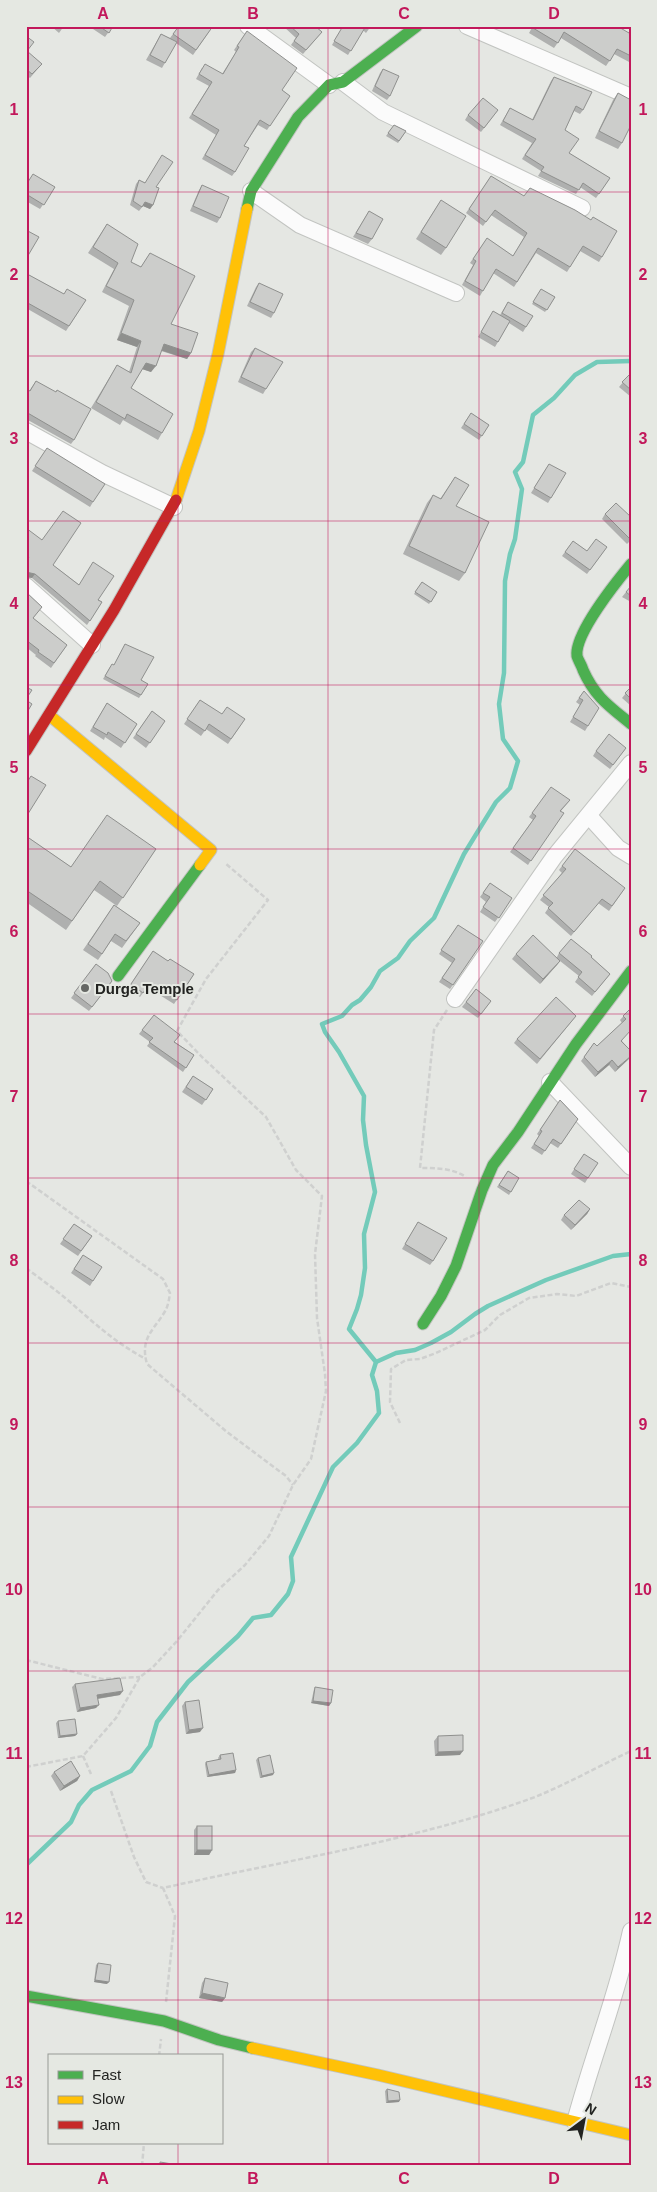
<svg xmlns="http://www.w3.org/2000/svg" width="657" height="2192" viewBox="0 0 657 2192" font-family="Helvetica,sans-serif">
<rect width="100%" height="100%" fill="#e5e7e3"/>
<g fill="none" stroke-linecap="round" stroke-linejoin="round">
<g stroke="#73cbba" stroke-width="4.5">
<polyline points="376,1362 396,1353 415,1350 431,1343 451,1332 475,1314 488,1306 546,1280 613,1256 631,1254"/>
<polyline points="26,1865 71,1822 79,1805 92,1790 131,1771 150,1746 157,1722 188,1682 238,1636 253,1618 271,1615 288,1594 293,1581 291,1557 333,1467 357,1443 379,1413 377,1391 372,1375 376,1362 349,1329 357,1309 361,1295 365,1268 364,1234 375,1192 366,1145 363,1120 364,1096 339,1052 325,1032 322,1024 342,1016 352,1005 360,1000 371,987 380,971 398,958 410,941 434,918 464,854 496,802 510,788 518,761 503,739 499,704 504,673 505,581 510,554 515,539 522,489 515,472 523,462 533,415 554,398 575,375 597,362 631,361"/>
</g>
<g stroke="#c2c4c1" stroke-width="18">
<g id="street">
<polyline points="248,26 329,85"/>
<polyline points="467,26 631,97"/>
<polyline points="343,82 383,112 582,208"/>
<polyline points="251,191 300,225 456,293"/>
<polyline points="26,431 102,473 174,507"/>
<polyline points="26,586 92,645"/>
<polyline points="589,816 618,848 631,856"/>
<polyline points="455,999 554,857 631,763"/>
<polyline points="550,1082 631,1167"/>
<path d="M 575,2122 C 592,2058 617,1996 631,1931"/>
</g>
</g>
<g stroke="#c2c4c1" stroke-width="13">
<g id="fast">
<polyline points="247,209 251,191 298,117 329,85 343,82 417,26"/>
<path d="M 631,564 C 617,581 574,634 577,656 C 578,660 582,666 583,670 C 595,697 609,706 631,724"/>
<polyline points="118,976 200,865"/>
<polyline points="423,1324 441,1296 456,1266 482,1190 493,1165 518,1132 576,1044 631,971"/>
<polyline points="26,1996 164,2021 219,2040 252,2048"/>
</g>
</g>
<g stroke="#c2c4c1" stroke-width="13">
<g id="slow">
<polyline points="176,500 199,431 218,354 247,209"/>
<polyline points="49,715 211,850 200,865"/>
<polyline points="252,2048 378,2075 631,2135"/>
</g>
</g>
<g stroke="#c2c4c1" stroke-width="13">
<polyline id="jam" points="26,751 114,610 176,500"/>
</g>
<g stroke="#cfd0cf" stroke-width="2.5" stroke-dasharray="5 2.5" stroke-linecap="butt">
<path d="M 447,1010 L 434,1030 L 420,1168 C 435,1168 453,1168 466,1177"/>
<path d="M 26,1181 L 163,1279 L 170,1293 C 169,1300 168,1307 164,1313 C 152,1332 140,1339 147,1364 L 227,1432 L 286,1476 L 293,1485"/>
<path d="M 26,1268 C 41,1279 56,1290 70,1302 C 94,1323 116,1343 144,1358"/>
<polyline points="400,1423 390,1402 391,1369 406,1360 420,1359 436,1353 485,1330 500,1315 529,1298 557,1294 576,1296 611,1283 631,1287"/>
<polyline points="26,1660 102,1679 140,1677"/>
<polyline points="83,1756 91,1774"/>
<polyline points="26,1767 83,1756 116,1718 140,1677 153,1667 177,1641 218,1590 245,1565 269,1536 293,1485 311,1459 326,1391 325,1374 317,1318 315,1254 322,1196 296,1170 266,1117 202,1057 177,1031 206,979 268,900 225,863"/>
<polyline points="111,1791 134,1857 146,1882 163,1888"/>
<path d="M 166,2002 L 175,1916 L 163,1888 C 287,1860 415,1841 535,1797 C 567,1784 599,1766 631,1751"/>
<polyline points="159,2056 161,2039"/>
<polyline points="142,2166 144,2143"/>
</g>
<use href="#street" stroke="#fbfbfb" stroke-width="16"/>
<use href="#fast" stroke="#4caf50" stroke-width="11"/>
<use href="#slow" stroke="#ffc107" stroke-width="11"/>
<use href="#jam" stroke="#c62828" stroke-width="11"/>
</g>
<g fill="#afb0af">
<polygon points="51,26 64,26 59,33"/>
<polygon points="91,26 113,26 105,37 90,27"/>
<polygon points="179,26 213,26 193,55 176,43 162,68 146,60 161,34 170,38"/>
<polygon points="283,26 315,26 322,32 303,54 291,45 296,38"/>
<polygon points="343,26 371,26 366,33 363,30 348,55 332,45"/>
<polygon points="533,26 617,26 628,33 631,29 631,63 614,54 606,66 561,38 554,48 529,33"/>
<polygon points="247,31 282,90 290,96 267,130 258,125 244,146 235,172 232,176 202,159 216,135 189,118 209,86 196,79 202,68 222,74 236,52 234,50"/>
<polygon points="26,36 27,52 42,64 30,78 26,75"/>
<polygon points="383,69 390,96 387,100 372,91 380,73"/>
<polygon points="554,77 583,110 580,114 574,111 565,130 569,153 610,178 596,198 580,187 576,194 538,176 541,171 522,159 532,143 500,125 510,108 532,120 551,81"/>
<polygon points="618,93 622,143 618,149 595,138 613,100"/>
<polygon points="498,110 481,132 465,120 468,115"/>
<polygon points="394,125 406,131 398,143 386,136"/>
<polygon points="491,176 602,257 599,262 580,251 567,272 536,253 514,287 493,273 480,296 462,285 473,265 470,263 487,238 513,256 524,237 491,215 483,226 466,213"/>
<polygon points="139,180 156,187 153,205 150,209 143,206 139,211 130,205 136,184"/>
<polygon points="26,184 55,187 40,209 26,201"/>
<polygon points="202,185 220,218 217,223 190,211 199,190"/>
<polygon points="441,200 446,248 441,255 416,239"/>
<polygon points="369,211 372,239 368,244 353,237"/>
<polygon points="107,224 131,262 141,267 150,253 171,324 191,353 187,359 161,351 151,372 142,369 131,388 162,433 158,440 123,420 120,425 91,408 117,365 129,372 137,347 117,340 129,306 102,292 114,269 88,253"/>
<polygon points="29,275 64,294 86,300 66,331 26,308 26,278"/>
<polygon points="259,283 274,313 271,318 247,306 256,287"/>
<polygon points="541,289 555,297 545,312 532,304"/>
<polygon points="508,302 526,327 523,332 509,323 495,347 478,337 493,311 500,315"/>
<polygon points="255,348 266,389 263,394 238,382 251,352"/>
<polygon points="631,373 631,397 619,387"/>
<polygon points="36,381 74,440 71,444 26,419 26,389 29,391"/>
<polygon points="471,413 489,425 479,440 461,428"/>
<polygon points="47,448 93,502 90,507 32,471"/>
<polygon points="549,464 551,498 548,503 531,493"/>
<polygon points="455,477 456,506 465,573 459,581 403,554 427,503 433,495 440,499"/>
<polygon points="605,514 631,540 627,544 602,519"/>
<polygon points="26,528 53,565 102,602 87,625 32,578 26,577"/>
<polygon points="573,541 587,551 607,547 587,574 562,556"/>
<polygon points="422,582 437,592 429,604 414,594"/>
<polygon points="631,586 631,602 622,597"/>
<polygon points="26,592 42,607 33,618 67,645 51,668 35,656 36,655 26,647"/>
<polygon points="125,644 141,680 148,684 139,698 103,679 110,667 114,665"/>
<polygon points="631,687 631,706 622,698"/>
<polygon points="584,691 588,726 585,731 570,722 580,705 576,702"/>
<polygon points="200,700 221,714 245,719 228,744 206,729 201,736 184,724"/>
<polygon points="107,703 137,724 121,748 105,737 104,740 90,731"/>
<polygon points="152,711 165,721 146,748 133,738"/>
<polygon points="626,748 610,769 593,756 596,751"/>
<polygon points="570,800 561,811 528,865 510,852 533,820 529,817 532,813"/>
<polygon points="26,836 71,867 156,849 117,906 94,890 66,930 26,902"/>
<polygon points="562,866 625,888 609,911 598,903 571,936 545,913 549,907 540,900 562,873 559,870"/>
<polygon points="490,883 512,898 495,922 480,912 486,902 480,897"/>
<polygon points="114,905 140,923 122,948 111,941 98,960 83,950"/>
<polygon points="458,925 483,941 450,989 439,982 452,963 439,954"/>
<polygon points="153,951 168,961 194,974 174,1004 147,987 140,997 128,988"/>
<polygon points="559,953 591,957 610,974 592,996 575,982 579,976 560,961 540,984 512,959 516,954 557,957"/>
<polygon points="96,964 112,981 89,1011 71,998"/>
<polygon points="476,989 491,1001 478,1018 462,1007"/>
<polygon points="631,1008 622,1041 631,1051 615,1072 609,1065 595,1077 581,1061 594,1043 597,1046 622,1023 620,1020"/>
<polygon points="154,1015 175,1042 194,1055 183,1072 147,1046 150,1042 139,1034"/>
<polygon points="576,1016 537,1064 514,1043 517,1039"/>
<polygon points="193,1076 213,1089 202,1105 182,1092"/>
<polygon points="560,1100 578,1119 558,1148 550,1143 542,1155 531,1148 539,1136 537,1134"/>
<polygon points="584,1154 588,1178 585,1183 571,1174"/>
<polygon points="508,1171 519,1178 509,1195 497,1187"/>
<polygon points="590,1209 587,1214 571,1230 561,1220 564,1215"/>
<polygon points="418,1222 433,1261 430,1265 402,1249"/>
<polygon points="74,1224 92,1236 78,1256 60,1244"/>
<polygon points="83,1255 93,1281 90,1286 71,1273"/>
<polygon points="75,1684 120,1695 98,1699 96,1708 77,1712 72,1687"/>
<polygon points="315,1687 331,1703 329,1706 311,1703 314,1689"/>
<polygon points="185,1702 200,1732 186,1734 182,1706"/>
<polygon points="58,1721 77,1734 75,1736 58,1738 56,1723"/>
<polygon points="438,1736 460,1755 435,1756 434,1741"/>
<polygon points="220,1755 236,1770 235,1773 207,1777 205,1764 206,1762 219,1760 218,1758"/>
<polygon points="258,1758 273,1775 260,1778 256,1760"/>
<polygon points="54,1772 80,1776 77,1781 60,1791 51,1776"/>
<polygon points="197,1826 212,1850 209,1855 194,1855 194,1830"/>
<polygon points="98,1963 107,1984 94,1982 96,1965"/>
<polygon points="205,1978 225,1998 222,2002 199,1998 202,1983"/>
<polygon points="387,2089 399,2102 386,2103 385,2091"/>
</g>
<g fill="#8f908e">
<polygon points="145,202 153,205 150,209 143,206"/>
<polygon points="121,333 141,341 137,347 117,340"/>
<polygon points="164,344 191,353 187,359 160,350"/>
<polygon points="146,363 156,366 151,372 142,369"/>
<polygon points="26,572 35,574 32,578 26,577"/>
<polygon points="560,961 557,965 540,984 543,979"/>
<polygon points="631,1056 630,1058 615,1072 618,1067"/>
<polygon points="612,1060 609,1065 595,1077 598,1072"/>
<polygon points="590,1209 587,1214 571,1230 575,1225"/>
<polygon points="123,1691 120,1695 95,1699 97,1695"/>
<polygon points="313,1701 331,1703 329,1706 311,1703"/>
<polygon points="99,1705 96,1708 77,1712 80,1708"/>
<polygon points="203,1728 200,1732 186,1734 189,1730"/>
<polygon points="77,1734 75,1736 58,1738 60,1736"/>
<polygon points="463,1751 460,1755 435,1756 438,1752"/>
<polygon points="236,1770 235,1773 207,1777 209,1775"/>
<polygon points="274,1773 273,1775 260,1778 262,1776"/>
<polygon points="80,1776 77,1781 60,1791 64,1786"/>
<polygon points="197,1850 212,1850 209,1855 194,1855"/>
<polygon points="95,1980 109,1982 107,1984 94,1982"/>
<polygon points="202,1993 225,1998 222,2002 199,1998"/>
<polygon points="400,2100 399,2102 386,2103 388,2101"/>
</g>
<g fill="#cccdcb" stroke="#8f908e">
<polygon points="99,26 113,26 109,33"/>
<polygon points="179,26 213,26 196,50 173,34"/>
<polygon points="290,26 315,26 322,32 306,50 294,41 299,34"/>
<polygon points="343,26 366,26 351,51 334,41"/>
<polygon points="534,26 617,26 629,33 631,30 631,56 617,49 610,61 564,32 558,43 533,28"/>
<polygon points="247,31 297,68 282,90 290,96 270,126 260,120 244,146 249,148 235,172 205,155 219,130 192,114 212,82 199,74 205,64 223,74 239,47 237,46"/>
<polygon points="161,34 177,42 165,63 150,55"/>
<polygon points="26,36 34,42 27,51 42,64 32,74 26,69"/>
<polygon points="383,69 399,76 390,96 375,86"/>
<polygon points="554,77 592,92 583,110 576,106 565,130 579,139 569,153 610,178 599,194 583,183 579,190 541,171 544,167 525,155 536,139 503,121 510,108 533,120"/>
<polygon points="618,93 631,100 631,125 622,143 599,131"/>
<polygon points="483,98 498,110 484,128 468,115"/>
<polygon points="394,125 406,131 399,141 388,133"/>
<polygon points="162,155 173,162 156,187 159,188 153,205 145,202 142,207 133,201 139,180 145,183"/>
<polygon points="33,174 55,187 44,205 26,194 26,185"/>
<polygon points="491,176 524,196 530,188 575,210 591,220 593,217 617,231 602,257 583,246 570,267 538,248 517,282 496,269 483,291 465,281 476,261 473,259 487,238 513,256 527,233 495,210 486,222 469,209"/>
<polygon points="202,185 229,197 220,218 193,206"/>
<polygon points="441,200 466,216 446,248 421,232"/>
<polygon points="369,211 383,219 372,239 356,233"/>
<polygon points="107,224 138,244 131,262 141,267 150,253 195,276 171,324 198,333 191,353 164,344 156,366 146,363 131,388 173,414 162,433 127,414 125,419 96,402 117,365 131,373 141,341 121,333 134,300 106,286 118,263 93,247"/>
<polygon points="26,230 39,237 26,259"/>
<polygon points="29,275 64,294 67,289 86,300 69,326 26,302 26,279"/>
<polygon points="259,283 283,294 274,313 250,302"/>
<polygon points="541,289 555,297 547,310 533,302"/>
<polygon points="508,302 533,316 526,327 502,313"/>
<polygon points="493,311 510,321 498,342 481,332"/>
<polygon points="255,348 283,362 266,389 241,377"/>
<polygon points="631,373 631,390 622,382"/>
<polygon points="36,381 56,392 57,390 91,409 74,440 26,412 26,389 30,391"/>
<polygon points="471,413 489,425 482,436 464,424"/>
<polygon points="47,448 105,484 93,502 35,466"/>
<polygon points="549,464 566,473 551,498 534,488"/>
<polygon points="455,477 469,485 456,506 489,522 465,573 409,546 433,495 441,499"/>
<polygon points="616,503 631,517 631,538 630,539 605,514"/>
<polygon points="63,511 81,523 53,565 79,585 93,562 114,576 98,600 102,602 90,621 35,574 26,572 26,561 29,557 26,555 26,528 42,540"/>
<polygon points="596,539 607,547 590,570 565,552 573,541 587,551"/>
<polygon points="422,582 437,592 431,602 415,592"/>
<polygon points="631,586 631,596 626,592"/>
<polygon points="26,592 42,607 33,618 67,645 54,663 38,652 39,650 26,640"/>
<polygon points="125,644 154,657 141,680 148,684 141,695 105,676 112,664 114,665"/>
<polygon points="26,687 32,690 26,699"/>
<polygon points="631,687 631,699 625,693"/>
<polygon points="584,691 599,708 588,726 573,717 583,700 579,698"/>
<polygon points="26,700 32,704 26,714"/>
<polygon points="200,700 222,714 227,707 245,719 231,739 209,724 205,731 187,719"/>
<polygon points="107,703 137,724 125,743 108,732 107,735 93,727"/>
<polygon points="152,711 165,721 150,743 136,734"/>
<polygon points="609,734 626,748 613,765 596,751"/>
<polygon points="31,776 46,785 26,817 26,784"/>
<polygon points="551,787 570,800 560,811 564,813 531,861 513,848 536,816 532,813"/>
<polygon points="107,815 156,849 123,898 100,881 72,921 26,890 26,836 71,867"/>
<polygon points="575,849 625,888 612,906 602,899 574,932 548,908 553,903 543,895 566,869 562,866"/>
<polygon points="490,883 512,898 499,918 483,907 490,897 483,893"/>
<polygon points="114,905 140,923 126,941 115,934 102,954 88,944"/>
<polygon points="458,925 483,941 453,985 442,978 455,959 441,950"/>
<polygon points="533,935 560,961 543,979 516,954"/>
<polygon points="571,939 592,956 591,957 610,974 595,992 578,977 582,972 559,953"/>
<polygon points="153,951 168,961 170,959 194,974 177,1000 150,983 143,993 131,984"/>
<polygon points="96,964 108,973 112,981 92,1007 74,993"/>
<polygon points="476,989 491,1001 481,1014 466,1002"/>
<polygon points="556,997 576,1016 540,1059 517,1039"/>
<polygon points="631,1008 631,1030 621,1041 631,1051 631,1056 618,1067 612,1060 598,1072 584,1057 594,1043 597,1046 626,1019 623,1016"/>
<polygon points="154,1015 180,1035 174,1042 194,1055 186,1068 149,1042 153,1038 142,1030"/>
<polygon points="193,1076 213,1089 206,1100 186,1087"/>
<polygon points="560,1100 578,1119 561,1144 553,1139 545,1151 534,1144 542,1131 540,1130"/>
<polygon points="584,1154 598,1163 588,1178 574,1169"/>
<polygon points="508,1171 519,1178 511,1192 499,1185"/>
<polygon points="579,1200 590,1209 575,1225 564,1215"/>
<polygon points="418,1222 447,1238 433,1261 405,1244"/>
<polygon points="74,1224 92,1236 81,1251 63,1239"/>
<polygon points="83,1255 102,1267 93,1281 74,1269"/>
<polygon points="120,1678 123,1691 97,1695 99,1705 80,1708 75,1684"/>
<polygon points="315,1687 333,1690 331,1703 313,1701"/>
<polygon points="199,1700 203,1728 189,1730 185,1702"/>
<polygon points="75,1719 77,1734 60,1736 58,1721"/>
<polygon points="463,1735 463,1751 438,1752 438,1736"/>
<polygon points="233,1753 236,1770 209,1775 206,1762 221,1759 220,1755"/>
<polygon points="270,1755 274,1773 262,1776 258,1758"/>
<polygon points="71,1761 80,1776 64,1786 54,1772"/>
<rect x="197" y="1826" width="15" height="24"/>
<polygon points="98,1963 111,1965 109,1982 95,1980"/>
<polygon points="205,1978 228,1983 225,1998 202,1993"/>
<polygon points="387,2089 399,2092 400,2100 388,2101"/>
<polygon points="160,2162 184,2166 160,2166"/>
</g>
<path fill="none" stroke="#c2185b" stroke-width="1" stroke-opacity="0.55" d="M 178,26 L 178,2056M 328,26 L 328,2166M 479,26 L 479,2166M 26,192 L 631,192M 26,356 L 631,356M 26,521 L 631,521M 26,685 L 631,685M 26,849 L 631,849M 26,1014 L 631,1014M 26,1178 L 631,1178M 26,1343 L 631,1343M 26,1507 L 631,1507M 26,1671 L 631,1671M 26,1836 L 631,1836M 26,2000 L 631,2000M 178,2143 L 178,2166"/>
<circle fill="#666865" stroke="#e5e8e2" stroke-width="2" cx="85" cy="988" r="5"/>
<g text-anchor="middle" dominant-baseline="central" stroke-width="4" stroke-linejoin="round" paint-order="stroke">
<g font-size="15" font-weight="bold" fill="#222321" stroke="#e5e8e2" text-anchor="start">
<text x="95" y="988">Durga Temple</text>
</g>
</g>
<rect width="657" height="2192" fill="none" stroke="#e5e8e2" stroke-width="55"/>
<rect x="48" y="2054" width="175" height="90" fill="#e5e8e2" stroke="#979995"/>
<rect x="58" y="2071" width="25" height="8" fill="#4caf50" stroke="#979995"/>
<text x="92" y="2080" font-size="15" fill="#222321">Fast</text>
<rect x="58" y="2096" width="25" height="8" fill="#ffc107" stroke="#979995"/>
<text x="92" y="2104" font-size="15" fill="#222321">Slow</text>
<rect x="58" y="2121" width="25" height="8" fill="#c62828" stroke="#979995"/>
<text x="92" y="2130" font-size="15" fill="#222321">Jam</text>
<g transform="translate(584 2120) rotate(32)" stroke="#e5e8e2" stroke-width="4" paint-order="stroke">
<path d="M0-4L9 19L0 12L-9 19Z" fill="#222321"/>
<text y="-8" font-size="14" font-weight="bold" text-anchor="middle" fill="#222321">N</text>
</g>
<rect x="28" y="28" width="602" height="2136" fill="none" stroke="#c2185b" stroke-width="2"/>
<g font-size="16" text-anchor="middle" font-weight="bold" fill="#c2185b">
<text x="103" y="19">A</text>
<text x="253" y="19">B</text>
<text x="404" y="19">C</text>
<text x="554" y="19">D</text>
<text x="14" y="115">1</text>
<text x="643" y="115">1</text>
<text x="14" y="280">2</text>
<text x="643" y="280">2</text>
<text x="14" y="444">3</text>
<text x="643" y="444">3</text>
<text x="14" y="609">4</text>
<text x="643" y="609">4</text>
<text x="14" y="773">5</text>
<text x="643" y="773">5</text>
<text x="14" y="937">6</text>
<text x="643" y="937">6</text>
<text x="14" y="1102">7</text>
<text x="643" y="1102">7</text>
<text x="14" y="1266">8</text>
<text x="643" y="1266">8</text>
<text x="14" y="1430">9</text>
<text x="643" y="1430">9</text>
<text x="14" y="1595">10</text>
<text x="643" y="1595">10</text>
<text x="14" y="1759">11</text>
<text x="643" y="1759">11</text>
<text x="14" y="1924">12</text>
<text x="643" y="1924">12</text>
<text x="14" y="2088">13</text>
<text x="643" y="2088">13</text>
<text x="103" y="2184">A</text>
<text x="253" y="2184">B</text>
<text x="404" y="2184">C</text>
<text x="554" y="2184">D</text>
</g>
</svg>
